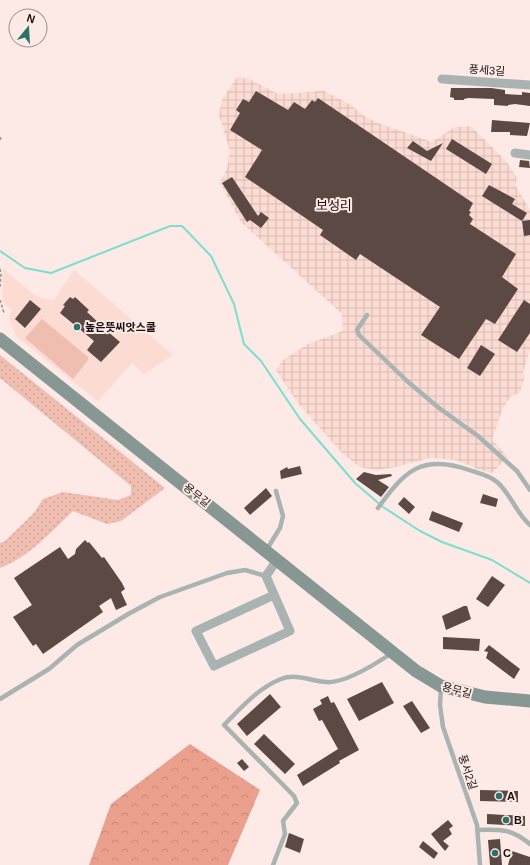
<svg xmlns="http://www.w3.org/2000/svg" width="530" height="865" viewBox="0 0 530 865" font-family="Helvetica,'Noto Sans KR',sans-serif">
<defs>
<pattern id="industrial-grid" width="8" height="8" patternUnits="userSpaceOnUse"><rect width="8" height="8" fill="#fcdbd3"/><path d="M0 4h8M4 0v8" fill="none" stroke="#d7bbb4"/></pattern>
<pattern id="grass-dots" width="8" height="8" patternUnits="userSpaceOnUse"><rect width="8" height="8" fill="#f0bdb1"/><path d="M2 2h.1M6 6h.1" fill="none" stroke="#cda197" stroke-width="1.8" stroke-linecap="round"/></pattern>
<pattern id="forest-crowns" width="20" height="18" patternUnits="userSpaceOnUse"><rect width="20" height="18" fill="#eb9f8d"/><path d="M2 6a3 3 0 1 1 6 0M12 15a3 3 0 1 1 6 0" fill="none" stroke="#c98878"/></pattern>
</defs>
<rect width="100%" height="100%" fill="#fde9e5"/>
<polygon fill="#fcdbd3" points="3,269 33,294 44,299 54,300 74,270 173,355 144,374 132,363 98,401 16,336 9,319 12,310 2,301"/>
<polygon fill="url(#industrial-grid)" points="237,77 249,79 278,94 313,92 322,90 351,105 364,116 378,123 432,142 455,127 471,126 506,161 517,178 515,185 530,210 530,349 523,372 524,379 520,393 511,396 502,410 492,440 508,457 492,473 477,469 457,460 429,458 396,467 377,470 360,467 343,454 298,403 276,370 283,360 308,344 343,331 342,314 241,222 220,183 227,168 230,151 219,115 222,100"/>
<path fill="url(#grass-dots)" d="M 0,355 L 165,488 L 121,521 L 107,524 L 73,511 C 51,532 29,557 0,568 L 0,543 L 5,541 L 34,513 L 43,499 L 63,492 L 118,500 L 131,495 L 131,486 L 0,378 Z"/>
<polygon fill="url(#forest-crowns)" points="190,744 260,790 228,865 89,865 111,804"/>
<polygon fill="#f0bdb1" points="42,319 88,357 88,360 73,379 25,338"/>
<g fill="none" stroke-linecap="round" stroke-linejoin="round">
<polyline stroke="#7cded0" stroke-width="2" points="0,251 25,268 51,273 170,226 182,226 211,256 234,304 244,344 261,361 300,419 355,483 383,507 420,531 442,542 492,560 530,583"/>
</g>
<g fill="#5d4944">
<polygon points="451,88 491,88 505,90 505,94 522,95 522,92 530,93 530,106 515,104 508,105 508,106 494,105 494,99 468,98 464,99 464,100 454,100 454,98 450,97"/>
<polygon points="256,91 288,110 294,102 305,109 312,100 315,102 318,98 473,203 469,211 471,212 469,215 473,219 470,224 516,254 502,277 518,289 495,324 486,319 459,359 421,335 440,307 360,254 356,260 320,235 323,230 245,177 262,150 230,130 240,113 236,110 243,99 249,102"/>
<polygon points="492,120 530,123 527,136 510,135 510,132 491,132"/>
<polygon points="452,139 492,164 486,174 446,149"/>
<polygon points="413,141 427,151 443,143 431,161 407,148"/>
<polygon points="520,160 529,161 530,168 519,167"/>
<polygon points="232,177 258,216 261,212 269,218 261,228 250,220 247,222 222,183"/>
<polygon points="489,185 515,199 512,204 527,213 522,221 482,196"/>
<polygon points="530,220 530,235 524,236 522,221"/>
<polygon points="70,297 73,299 75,297 89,310 87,312 100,324 102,322 108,328 106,330 120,342 101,362 87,350 94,341 60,313 65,306 63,305"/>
<polygon points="30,300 41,309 25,328 15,319"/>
<polygon points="524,300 530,304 530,333 517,352 498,340"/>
<polygon points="481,345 495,354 480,376 467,368"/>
<polygon points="300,466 302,474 281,479 280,471 287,467 288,469"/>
<polygon points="364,472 376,475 391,474 392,476 378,480 389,487 381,497 356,479"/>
<polygon points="266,488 272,496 250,515 244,508"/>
<polygon points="483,494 498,499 496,507 480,503"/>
<polygon points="404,497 415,507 409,514 398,504"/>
<polygon points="432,511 463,523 459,532 429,520"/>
<polygon points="85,540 88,543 89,542 102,558 104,557 122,583 125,589 121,592 127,605 116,610 111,598 99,606 103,612 43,654 36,644 33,646 13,617 32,605 14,578 60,547 68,559 75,554 76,549"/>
<polygon points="492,576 505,585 488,607 476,599"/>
<polygon points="464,606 467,606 471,619 446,630 442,616"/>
<polygon points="443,637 480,639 479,651 443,649"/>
<polygon points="489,645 520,669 514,679 486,658 488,652 484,651"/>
<polygon points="382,682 394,703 359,721 347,699"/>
<polygon points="270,694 281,707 247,736 237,724"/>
<polygon points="328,696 331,703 334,702 359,750 339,761 340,763 303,786 297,775 338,749 322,720 319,721 313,709 322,704 320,700"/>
<polygon points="412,701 430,728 421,733 403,706"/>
<polygon points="264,734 295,764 285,774 254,744"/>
<polygon points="242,759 249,767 244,771 237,763"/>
<polygon points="480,790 518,791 518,802 480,801"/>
<polygon points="487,814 525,816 525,826 487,824"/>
<polygon points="448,820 453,826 449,829 452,834 443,841 449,846 445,851 431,834"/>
<polygon points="289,833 304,839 300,853 285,847"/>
<polygon points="500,839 502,865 490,865 488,840"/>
<polygon points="423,841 438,853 434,859 419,847"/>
<polygon points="512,851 530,857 530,865 508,865"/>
</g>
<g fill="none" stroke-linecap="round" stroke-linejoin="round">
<g stroke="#9e8f8c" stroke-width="1.5" stroke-dasharray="3 2" stroke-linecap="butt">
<polyline points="0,140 1,137"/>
<polyline points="0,269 1,274 0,287"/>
<polyline points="0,300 4,313"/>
</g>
<g stroke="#a9b4b2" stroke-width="4.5">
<polyline points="367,315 357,330 359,335 407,381 439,408 478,436 517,471 530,490"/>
<path d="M 378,508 C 404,472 421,453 469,470 C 478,473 489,475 497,482 C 511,494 516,513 530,525"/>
<polyline points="267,549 280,528 283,516 276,491"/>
<polyline points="441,687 440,705 443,727 477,825 480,865"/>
<polyline points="0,699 49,669 77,645 130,613 160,597 227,573 245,570 266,576"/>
<path d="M 477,830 C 501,829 512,829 530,844"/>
<path d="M 273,865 L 285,834 L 283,821 L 297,803 L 294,796 L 224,725 C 241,708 258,688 281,679 C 296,673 311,681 326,682 C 344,684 377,663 392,653"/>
</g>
<g stroke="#a9b4b2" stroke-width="9">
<polyline points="442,79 530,85"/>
<polyline points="515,153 530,155"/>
<polyline points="274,595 196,631 214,666 290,631 266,576 277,560"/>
</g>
<polyline stroke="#879794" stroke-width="13" points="0,339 416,671 441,686 485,697 530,701"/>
</g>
<g fill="#2b7268" stroke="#fde9e5" stroke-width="1.5">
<circle cx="77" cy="327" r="4"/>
<circle cx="499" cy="796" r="4"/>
<circle cx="506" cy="820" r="4"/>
<circle cx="495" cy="853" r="4"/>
</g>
<g text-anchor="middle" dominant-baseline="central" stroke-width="4" stroke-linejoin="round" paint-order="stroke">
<g font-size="11" fill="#170f0d" stroke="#fde9e5">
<text transform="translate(487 70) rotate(4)">풍세3길</text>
<text transform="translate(197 495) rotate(39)">용무길</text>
<text transform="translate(457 690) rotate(16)">용무길</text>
<text transform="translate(468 772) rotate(71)">풍서2길</text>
</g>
<g font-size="11" font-weight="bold" fill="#170f0d" stroke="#fde9e5" text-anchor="start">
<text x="85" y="327">높은뜻씨앗스쿨</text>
<text x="507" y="796">A</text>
<text x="514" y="820">B</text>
<text x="503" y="853">C</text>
</g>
<g font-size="13" fill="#170f0d" stroke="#fde9e5">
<text x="334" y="205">보성리</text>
</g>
</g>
<g transform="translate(28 28) rotate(18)"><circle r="19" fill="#fde9e5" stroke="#a1928f"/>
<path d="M0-3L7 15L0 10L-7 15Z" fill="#2b7268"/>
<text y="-6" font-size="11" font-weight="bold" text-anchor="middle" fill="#170f0d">N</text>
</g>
</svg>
